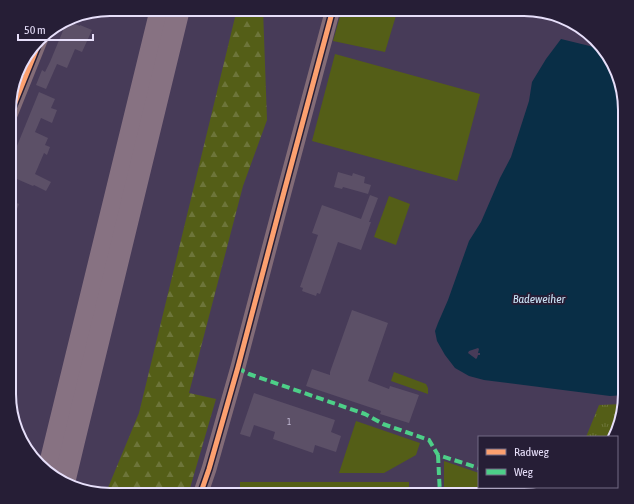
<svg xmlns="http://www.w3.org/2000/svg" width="634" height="504" viewBox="0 0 634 504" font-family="'Asap Condensed',sans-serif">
<defs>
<pattern id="forest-firs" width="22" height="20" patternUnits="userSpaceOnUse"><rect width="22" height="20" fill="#545e17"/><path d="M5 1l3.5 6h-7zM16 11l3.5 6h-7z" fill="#6d753a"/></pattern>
<pattern id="park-tufts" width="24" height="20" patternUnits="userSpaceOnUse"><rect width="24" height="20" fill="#545e17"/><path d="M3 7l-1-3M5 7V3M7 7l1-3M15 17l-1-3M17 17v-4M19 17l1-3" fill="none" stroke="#6d753a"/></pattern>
</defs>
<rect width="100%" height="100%" fill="#473b58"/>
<g fill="#545e17">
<polygon points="342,9 398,9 385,52 333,41"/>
<polygon points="335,54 480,94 457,181 312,141"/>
<polygon points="389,196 410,204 396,245 374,237"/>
<polygon points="394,372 426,384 428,388 428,394 391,381"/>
<polygon points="356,421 420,443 416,455 384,473 339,473"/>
<polygon points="444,461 479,473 479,487 519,487 535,493 524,495 444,495"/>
<rect x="240" y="482" width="169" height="13"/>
</g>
<polygon fill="url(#forest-firs)" points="237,9 263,9 267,120 243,186 189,393 216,399 188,495 105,495 139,413"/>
<polygon fill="url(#park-tufts)" points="624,404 617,433 614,437 586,437 599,405"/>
<polygon fill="#092e46" points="561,39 602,49 615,66 625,110 625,395 610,396 484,380 469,376 455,368 445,355 437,341 435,331 438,323 448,300 469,241 481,222 500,178 511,157 529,101 532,82 546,59"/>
<polygon fill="#473b58" points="478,348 479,349 478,353 480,353 480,355 478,355 477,358 476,359 468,353 469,351"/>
<g fill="#5c5067">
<polygon points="67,21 80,26 80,25 92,30 82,52 75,49 67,68 57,64 46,89 36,85 42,70 45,72 50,62"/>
<polygon points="39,92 55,99 51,108 57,110 52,123 41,118 35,132 48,138 45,145 50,147 47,155 44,153 35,174 51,182 46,191 34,185 33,186 10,176 10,163"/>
<polygon points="338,172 352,176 353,173 365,177 364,183 371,185 368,194 343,187 342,189 334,187"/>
<polygon points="370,195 378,198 369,222 371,222 361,250 338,242 320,294 317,293 316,296 302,291 303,288 300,287 318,235 312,233 322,205 361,219"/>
<polygon points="10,200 19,204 10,226"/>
<polygon points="352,310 388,323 368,381 389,389 390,386 419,395 409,423 380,414 381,411 306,386 312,369 330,375 330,372"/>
<polygon points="254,393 335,420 331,432 341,436 336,452 315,445 313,453 273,439 275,432 254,425 250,437 240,434"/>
</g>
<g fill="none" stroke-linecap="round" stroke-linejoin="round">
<g stroke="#836c77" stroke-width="15">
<polyline points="10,115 41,38"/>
<polyline points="200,495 209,469 238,367 284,192 333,9"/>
</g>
<g stroke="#877282" stroke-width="22">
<polyline points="48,472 161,9"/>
<polyline points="64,483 74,441 179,9"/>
</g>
<g stroke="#4dcf88" stroke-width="4" stroke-dasharray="8 4" stroke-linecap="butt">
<polyline points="238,367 243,371 249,374 365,414 383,424 429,440 438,455 479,468"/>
<polyline points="438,455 440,495"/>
<polyline points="533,487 544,491"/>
</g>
<g stroke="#261e36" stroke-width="8">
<g id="cycleway">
<polyline points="10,115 41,38"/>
<polyline points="200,495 209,469 238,367 284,192 333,9"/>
</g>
</g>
<use href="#cycleway" stroke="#fca06f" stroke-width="5"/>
</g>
<g text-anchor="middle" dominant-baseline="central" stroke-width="4" stroke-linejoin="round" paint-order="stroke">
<g font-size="9" fill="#c4bbd5">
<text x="289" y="422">1</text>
</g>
<g font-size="12" font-style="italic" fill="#cce6f8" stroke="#261e36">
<text x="539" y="299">Badeweiher</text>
</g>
</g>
<path d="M0 0H634V504H0ZM110 16H524A94 94 0 0 1 618 110V394A94 94 0 0 1 524 488H110A94 94 0 0 1 16 394V110A94 94 0 0 1 110 16Z" fill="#261e36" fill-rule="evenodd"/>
<path fill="none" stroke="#e7dffa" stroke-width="2" d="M110 16H524A94 94 0 0 1 618 110V394A94 94 0 0 1 524 488H110A94 94 0 0 1 16 394V110A94 94 0 0 1 110 16Z"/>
<rect x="478" y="436" width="140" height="52" fill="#261e36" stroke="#736b84"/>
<rect x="486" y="449" width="20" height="6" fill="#fca06f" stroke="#736b84"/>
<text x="514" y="456" font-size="12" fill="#e7dffa">Radweg</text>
<rect x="486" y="469" width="20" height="6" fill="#4dcf88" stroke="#736b84"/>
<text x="514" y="476" font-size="12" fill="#e7dffa">Weg</text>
<path d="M18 34v6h75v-6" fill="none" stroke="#e7dffa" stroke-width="2"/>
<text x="24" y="34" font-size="12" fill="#e7dffa" stroke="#261e36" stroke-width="3" paint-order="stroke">50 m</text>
</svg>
